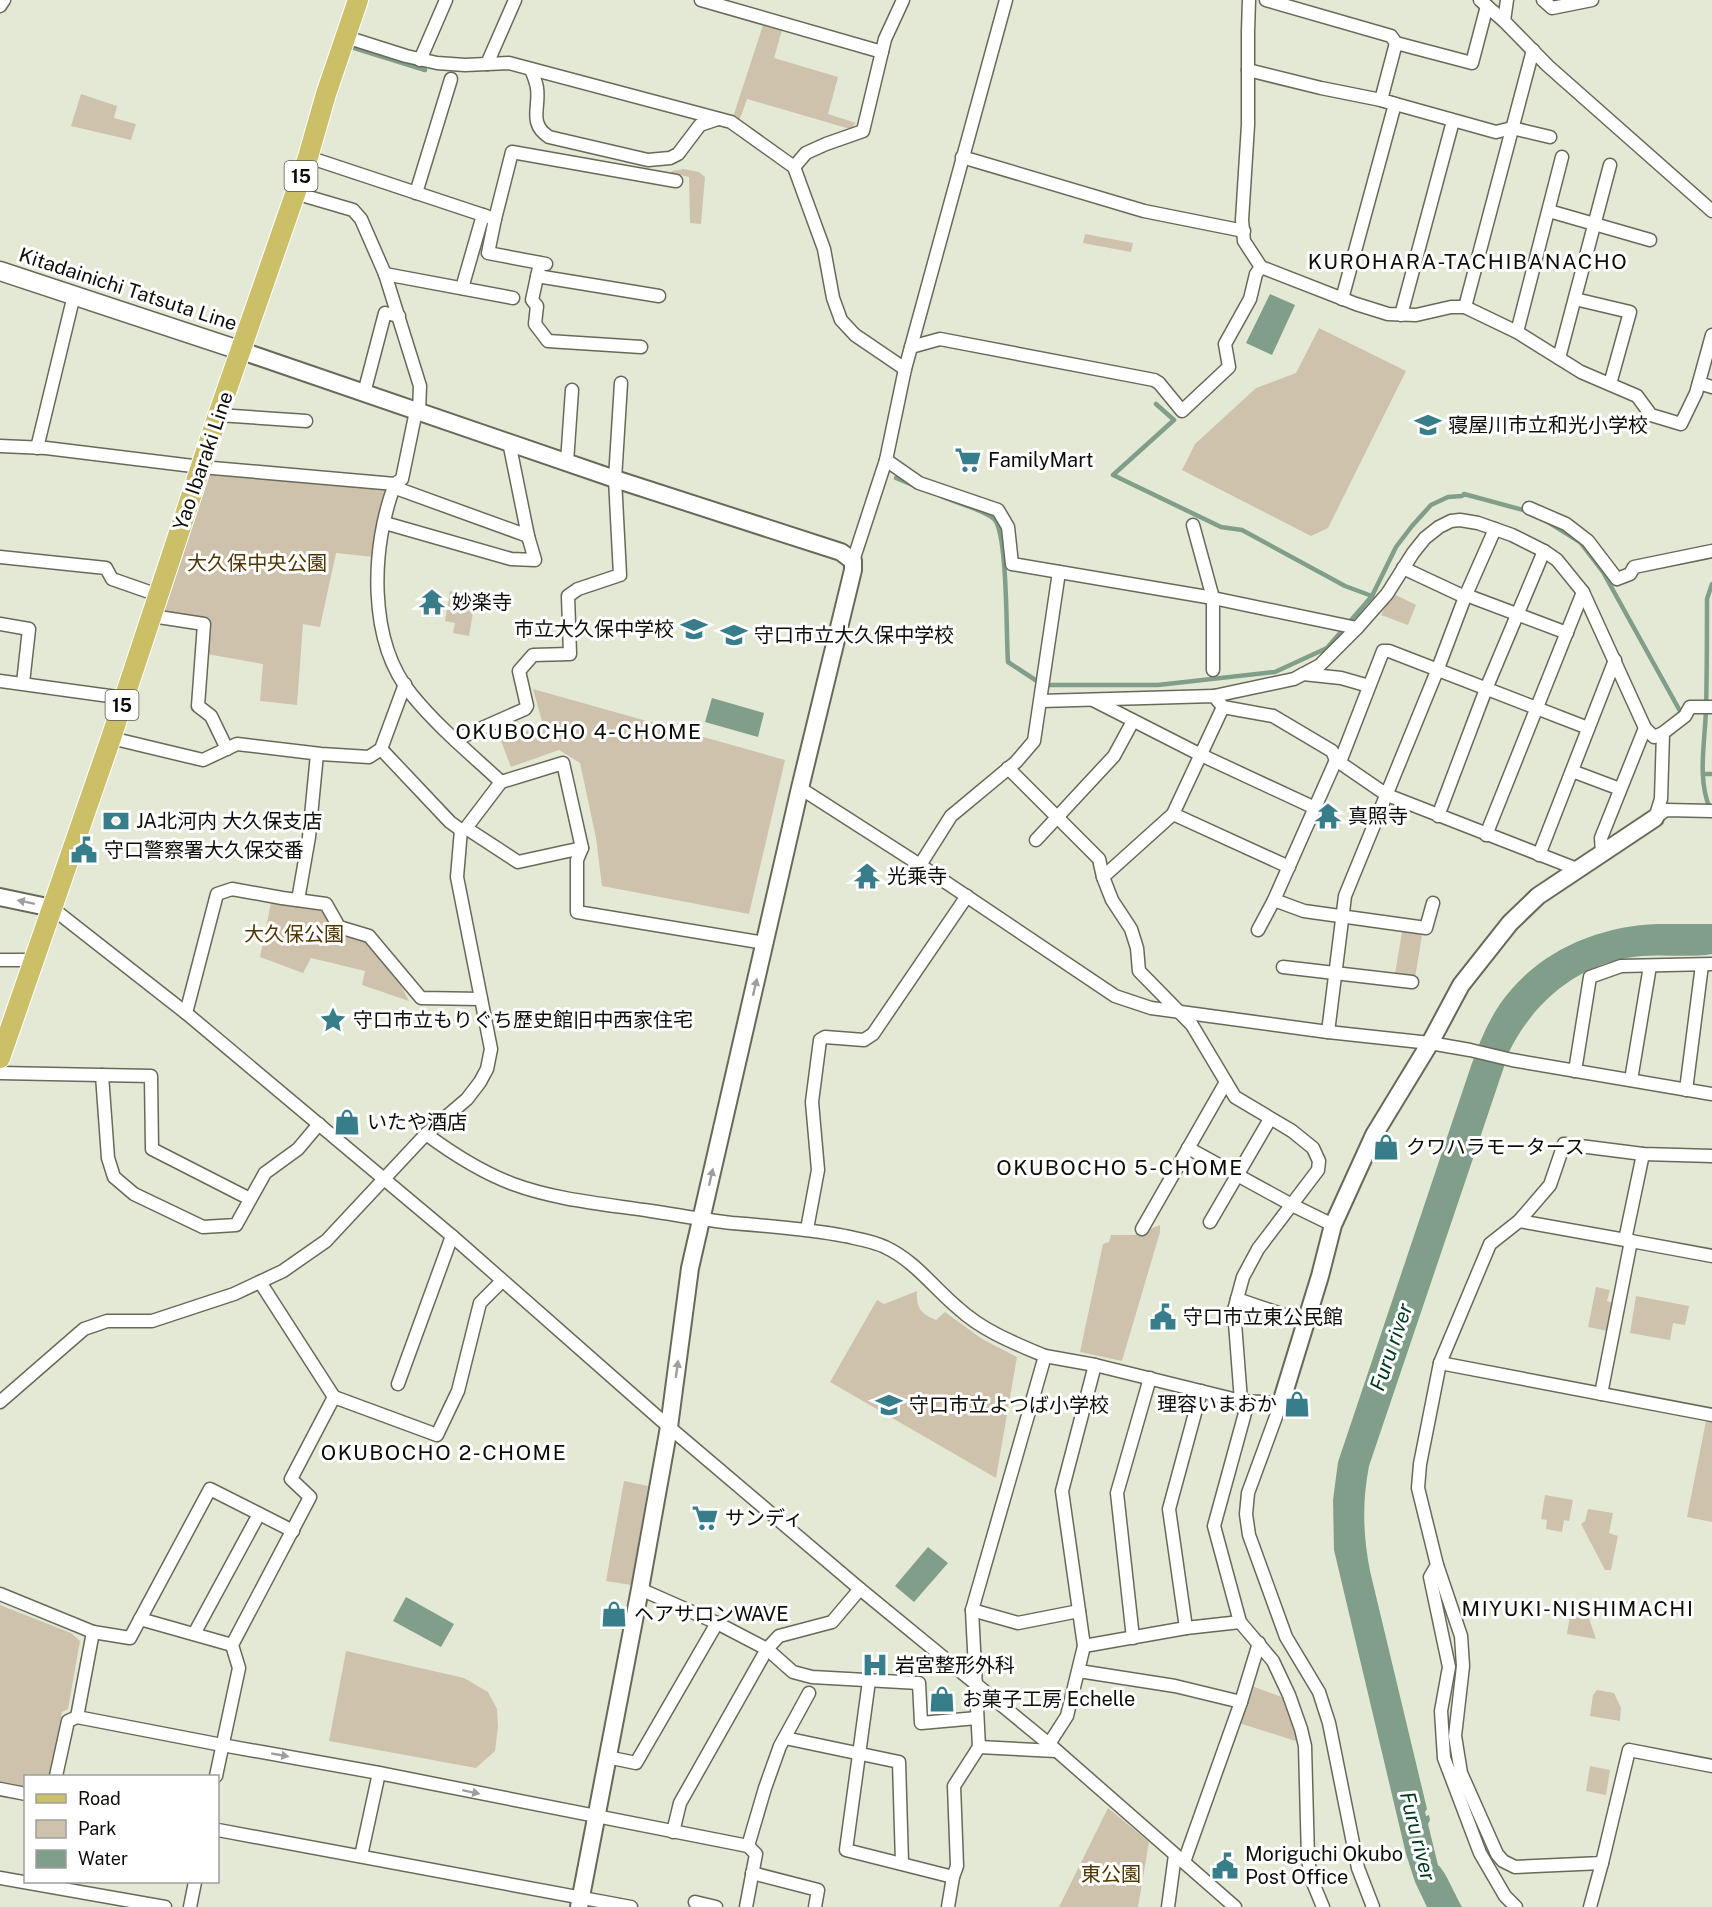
<svg xmlns="http://www.w3.org/2000/svg" width="1712" height="1907" viewBox="0 0 1712 1907" font-family="'Public Sans','Noto Sans JP',sans-serif">
<rect width="100%" height="100%" fill="#e4e9d5"/>
<g fill="#cfc2ac">
<polygon points="763,25 782,30 774,58 838,77 828,114 856,123 850,129 747,99 740,119 733,117"/>
<polygon points="81,94 117,106 114,118 136,124 131,140 71,126"/>
<polygon points="684,169 699,172 705,177 701,224 690,223 689,177 671,173 672,171"/>
<polygon points="1085,234 1133,243 1131,252 1083,243"/>
<polygon points="1319,328 1406,371 1328,528 1311,536 1182,470 1195,444 1256,388 1296,373"/>
<polygon points="207,474 387,488 374,557 336,553 320,627 303,624 297,705 260,701 263,664 207,654 209,621 162,613"/>
<polygon points="450,591 476,595 469,636 453,633 455,623 445,621"/>
<polygon points="1392,593 1416,605 1408,625 1381,615"/>
<polygon points="533,689 785,760 749,914 602,886 596,838 580,763 559,750 511,767 501,741 543,725"/>
<polygon points="271,903 317,907 327,912 336,933 365,940 400,984 409,1001 362,985 365,971 311,958 303,973 260,957"/>
<polygon points="1402,932 1422,935 1415,978 1395,974"/>
<polygon points="1160,1225 1160,1232 1122,1361 1080,1352 1103,1244 1109,1242 1111,1235 1135,1235"/>
<polygon points="1596,1287 1610,1290 1607,1301 1614,1303 1608,1331 1588,1327"/>
<path d="M 917,1291 C 916,1308 921,1314 936,1320 L 945,1312 L 982,1339 L 1017,1357 L 996,1478 L 830,1382 L 877,1300 L 884,1304 Z"/>
<polygon points="1636,1296 1689,1306 1685,1325 1673,1323 1670,1340 1630,1333"/>
<polygon points="1706,1421 1712,1422 1712,1522 1687,1517"/>
<polygon points="624,1481 648,1486 631,1585 606,1581"/>
<polygon points="1545,1495 1573,1500 1569,1521 1564,1520 1562,1532 1546,1529 1547,1520 1541,1519"/>
<polygon points="1588,1509 1613,1513 1609,1533 1618,1536 1611,1570 1605,1570 1581,1524 1585,1521"/>
<polygon points="0,1605 71,1633 80,1641 68,1709 62,1712 50,1776 26,1776 25,1788 0,1783"/>
<polygon points="1571,1609 1587,1612 1596,1639 1567,1634"/>
<polygon points="346,1651 464,1678 488,1692 497,1709 498,1727 495,1751 476,1768 329,1741"/>
<polygon points="1252,1686 1287,1699 1302,1743 1239,1723"/>
<polygon points="1597,1690 1614,1693 1621,1708 1620,1721 1590,1716 1593,1695"/>
<polygon points="1590,1766 1610,1770 1606,1795 1586,1791"/>
<polygon points="1108,1808 1149,1842 1138,1907 1059,1907"/>
</g>
<g fill="#809e8a">
<polygon points="1270,294 1295,305 1272,355 1246,343"/>
<polygon points="712,698 764,713 758,737 705,722"/>
<path d="M 1658,924 L 1712,924 L 1712,954 C 1689,958 1665,954 1642,956 C 1582,961 1535,999 1509,1052 L 1369,1466 C 1362,1502 1363,1535 1370,1571 L 1427,1809 L 1425,1812 L 1426,1816 L 1429,1815 L 1430,1820 L 1428,1824 L 1438,1865 C 1445,1870 1456,1897 1462,1907 L 1427,1907 L 1415,1882 L 1406,1854 L 1334,1550 L 1333,1500 L 1338,1462 L 1471,1066 C 1479,1044 1487,1023 1500,1004 C 1536,952 1597,926 1658,924 Z"/>
<polygon points="928,1547 948,1563 914,1602 895,1586"/>
<polygon points="406,1597 454,1624 441,1647 393,1621"/>
</g>
<g fill="none" stroke-linecap="round" stroke-linejoin="round">
<g stroke="#809e8a" stroke-width="4.5">
<polyline points="351,47 425,70"/>
<polyline points="1156,404 1174,420 1113,475 1221,527 1242,530 1345,586 1372,596"/>
<polyline points="896,478 915,486"/>
<path d="M 943,497 C 953,501 988,512 994,519 C 1008,533 1006,637 1008,662 L 1043,685 L 1158,685 L 1275,672 L 1327,648 L 1372,596 L 1396,547 L 1412,526 L 1431,505 L 1448,497 L 1462,496 L 1464,494 L 1527,511"/>
<polyline points="1548,522 1580,542 1603,572 1680,711 1686,711"/>
<polyline points="1703,774 1712,774"/>
<path d="M 1710,809 C 1697,778 1705,743 1706,709 C 1707,673 1707,636 1707,599 L 1712,584"/>
</g>
<g stroke="#666a59" stroke-width="15">
<g id="minor">
<polyline points="701,0 882,52"/>
<polyline points="1249,0 1248,31 1248,125 1242,220 1244,241 1261,267 1356,304 1388,314 1416,315 1451,307 1465,307 1517,332 1581,372 1637,396 1651,415 1681,424 1696,393 1712,335"/>
<polyline points="1266,0 1391,36 1396,43 1472,63 1487,6"/>
<polyline points="1480,0 1504,21 1548,66 1712,211"/>
<polyline points="1543,0 1552,8 1592,0"/>
<polyline points="0,6 4,0"/>
<polyline points="1504,21 1507,0"/>
<polyline points="346,37 406,56 437,63 465,65 509,63 731,122 794,167 824,249 833,298 841,320 855,335 905,369"/>
<polyline points="420,60 446,0"/>
<polyline points="487,64 515,0"/>
<path d="M 531,69 C 533,75 536,81 537,88 C 540,108 528,123 549,137 L 648,160 L 670,158 L 678,154 L 700,125 L 718,119"/>
<polyline points="1248,70 1321,88 1381,100 1496,132 1512,128 1550,137"/>
<polyline points="308,157 495,219 488,253 546,264"/>
<polyline points="962,157 1144,211 1244,231"/>
<polyline points="794,167 806,153 826,144 863,131 885,39 903,0"/>
<polyline points="295,193 353,210 361,219 385,274 420,386 419,412"/>
<polyline points="416,193 451,79"/>
<polyline points="1549,211 1650,240"/>
<polyline points="495,219 512,152 676,181"/>
<polyline points="540,263 532,300 537,306 535,324 548,341 641,347"/>
<polyline points="385,274 513,298"/>
<polyline points="537,276 659,296"/>
<polyline points="462,288 483,215"/>
<polyline points="1342,299 1395,104 1381,100 1396,43"/>
<polyline points="1575,299 1630,312 1610,384"/>
<polyline points="1465,307 1533,50"/>
<polyline points="1401,315 1453,121"/>
<polyline points="1517,332 1562,157"/>
<polyline points="911,347 940,339 1154,380 1159,383 1182,411 1229,367 1225,344 1250,299 1256,274 1261,267"/>
<polyline points="1559,358 1610,165"/>
<polyline points="1699,383 1712,387"/>
<polyline points="364,393 385,313 399,316"/>
<polyline points="218,415 306,421"/>
<path d="M 0,446 L 46,448 L 201,467 L 395,484 C 371,546 367,641 412,695 C 438,727 471,754 501,782"/>
<polyline points="37,448 74,295"/>
<polyline points="886,460 919,483 998,510 1008,527 1012,564 1213,598 1357,628"/>
<polyline points="567,462 572,390"/>
<polyline points="395,484 402,479 416,411"/>
<polyline points="393,487 528,536 509,442"/>
<polyline points="1529,508 1566,524 1588,541 1617,579 1630,574 1634,567 1712,551"/>
<polyline points="385,523 511,559 535,560 528,536"/>
<polyline points="1193,525 1213,598 1213,670"/>
<polyline points="0,557 106,568 112,579 158,595"/>
<polyline points="853,561 886,460 905,369 1006,0"/>
<polyline points="1403,568 1465,597"/>
<polyline points="1466,595 1567,633"/>
<polyline points="152,616 204,624 198,706 211,716 227,749"/>
<polyline points="0,624 29,629 23,683"/>
<polyline points="1303,674 1341,678 1369,686"/>
<polyline points="0,681 124,698"/>
<polyline points="1214,696 1294,679 1320,665 1357,628 1387,594 1413,553 1425,538 1439,527 1451,521 1460,520 1478,523 1512,535 1544,551 1557,560 1583,592 1645,728 1654,737 1663,733 1661,799 1655,818"/>
<polyline points="1093,700 1201,755 1315,808"/>
<polyline points="1041,701 1214,696 1223,707 1273,716 1332,751 1336,760 1387,795 1577,869"/>
<polyline points="1663,733 1685,716 1690,707 1712,707"/>
<polyline points="111,738 203,760 237,744 321,754 369,757 381,749 405,684"/>
<polyline points="455,740 525,709 527,706 519,671 533,655 570,654 568,596 578,589 620,575 615,479 621,383"/>
<polyline points="381,749 450,822 461,830"/>
<polyline points="1340,762 1383,651 1389,651 1588,728"/>
<polyline points="1008,768 1099,859 1103,877 1112,900 1131,929 1137,948 1139,971 1192,1025 1235,1097 1292,1131 1313,1148 1319,1161 1318,1170 1258,1249 1243,1277 1234,1310 1241,1401"/>
<polyline points="1572,771 1620,789"/>
<polyline points="800,788 920,865 1115,996 1151,1008 1328,1032 1430,1043 1470,1050 1512,1060 1712,1094"/>
<polyline points="1173,814 1289,867"/>
<polyline points="1438,816 1486,689 1544,551"/>
<polyline points="1655,818 1666,810 1712,811"/>
<polyline points="466,828 518,862 582,848"/>
<polyline points="1486,835 1583,592"/>
<polyline points="1036,840 1114,756 1133,721"/>
<polyline points="1602,852 1601,838 1645,728"/>
<polyline points="1539,855 1615,660"/>
<polyline points="920,865 951,816 1016,762 1034,741 1059,572"/>
<polyline points="1103,877 1173,814 1223,707"/>
<polyline points="298,900 309,837 317,754"/>
<polyline points="1274,900 1304,911 1426,928 1433,903"/>
<polyline points="52,908 186,1013 452,1236 669,1427 860,1589 1049,1744 1235,1907"/>
<polyline points="1258,930 1274,900 1336,760"/>
<polyline points="0,960 34,960"/>
<polyline points="1283,967 1412,982"/>
<polyline points="186,1013 217,894 232,889 282,898 326,904 339,927 369,936 421,998 481,999"/>
<polyline points="1328,1032 1345,896 1437,671 1465,597 1495,529"/>
<polyline points="1575,1071 1590,977 1621,966 1712,964"/>
<polyline points="0,1073 151,1076 152,1149 250,1199"/>
<polyline points="102,1075 108,1158 114,1177 134,1194 203,1227 236,1225 265,1173 298,1149 319,1124"/>
<polyline points="1631,1080 1650,966"/>
<polyline points="1686,1090 1702,965"/>
<path d="M 426,1134 C 453,1154 481,1172 513,1184 C 556,1200 605,1204 651,1211 C 678,1215 705,1220 732,1223 C 770,1226 808,1229 845,1236 C 858,1239 873,1241 885,1247 C 915,1261 933,1287 958,1308 C 983,1331 1014,1343 1045,1356 L 972,1610 L 979,1747 L 954,1786 L 957,1866 L 953,1877 L 948,1907"/>
<polyline points="1188,1148 1292,1205 1333,1225"/>
<polyline points="1519,1221 1631,1241"/>
<polyline points="1210,1222 1270,1119"/>
<polyline points="807,1229 818,1170 812,1102 820,1040 825,1037 864,1040 873,1034 967,896"/>
<polyline points="1142,1229 1226,1082"/>
<polyline points="1625,1240 1643,1154"/>
<polyline points="1237,1299 1305,1322"/>
<polyline points="1045,1356 1095,1365 1241,1401 1281,1403 1248,1493 1246,1514 1249,1535 1286,1637 1319,1692 1329,1723 1358,1868 1373,1907"/>
<polyline points="1440,1363 1712,1415"/>
<polyline points="398,1384 452,1236"/>
<polyline points="1601,1394 1631,1241 1712,1256"/>
<polyline points="334,1397 437,1435 458,1391 480,1303 502,1281"/>
<polyline points="0,1402 84,1329 107,1321 152,1321 234,1294 283,1271 326,1241 426,1134 467,1099 480,1082 487,1069 491,1049 457,877 461,830 466,828 501,782 563,763 582,848 577,860 577,912 765,943"/>
<polyline points="1248,1402 1214,1526 1240,1622 1273,1661 1289,1695 1301,1729 1305,1746 1308,1858 1311,1878 1323,1907"/>
<polyline points="1437,1565 1461,1636 1463,1666 1455,1736 1461,1773 1497,1854 1503,1861 1515,1867 1602,1863 1629,1750 1712,1766"/>
<polyline points="640,1589 717,1623 767,1649 793,1672 812,1677 919,1683 921,1723 977,1718"/>
<polyline points="0,1594 93,1632 77,1717 222,1745 379,1773 748,1846 756,1854 746,1907"/>
<polyline points="972,1610 1018,1623 1079,1611"/>
<polyline points="140,1619 232,1645"/>
<polyline points="1186,1628 1169,1509 1201,1391"/>
<polyline points="93,1632 130,1638 210,1489 293,1531"/>
<polyline points="194,1634 259,1514"/>
<polyline points="1133,1638 1117,1493 1150,1378"/>
<polyline points="1084,1646 1186,1628 1240,1622"/>
<polyline points="1079,1671 1175,1686 1241,1702"/>
<polyline points="869,1681 846,1850 953,1877"/>
<polyline points="785,1738 899,1762 902,1863"/>
<polyline points="1049,1744 1067,1716 1084,1646 1062,1491 1095,1365"/>
<polyline points="979,1747 1056,1751"/>
<polyline points="607,1757 636,1763 717,1623"/>
<polyline points="56,1776 68,1721 77,1717"/>
<polyline points="216,1776 239,1668 232,1645 310,1497 291,1479 334,1397 260,1282"/>
<polyline points="0,1789 26,1794"/>
<polyline points="218,1830 631,1907"/>
<polyline points="673,1832 680,1803 767,1649 779,1636 832,1622 860,1589"/>
<polyline points="748,1846 765,1788 780,1746 809,1693"/>
<polyline points="361,1856 379,1773"/>
<polyline points="1184,1862 1241,1702 1259,1643"/>
<polyline points="752,1873 818,1890 815,1907"/>
<polyline points="0,1878 165,1907"/>
<polyline points="695,1902 716,1907"/>
<polyline points="190,1907 195,1882"/>
<polyline points="1168,1907 1175,1855"/>
<polyline points="1516,1907 1505,1896 1480,1853 1444,1758 1441,1711 1449,1667 1430,1577 1437,1565 1418,1488 1420,1464 1440,1363 1490,1244 1519,1221 1550,1185 1564,1144 1643,1154 1712,1156"/>
<polyline points="1590,1907 1602,1863"/>
</g>
</g>
<g stroke="#666a59" stroke-width="20">
<g id="tertiary">
<polyline points="242,351 615,479 841,552 853,561 853,570 800,788 690,1268 669,1427 640,1589 579,1907"/>
<polyline points="0,897 52,908"/>
<polyline points="1281,1403 1320,1276 1333,1225 1374,1135 1430,1043 1461,985 1510,923 1538,896 1655,818"/>
</g>
</g>
<g stroke="#666a59" stroke-width="21">
<polyline id="secondary" points="0,271 242,351"/>
</g>
<g stroke="#fff" stroke-width="22">
<polyline id="primary" points="0,1058 111,738 218,415 308,157 326,94 358,0"/>
</g>
<use href="#minor" stroke="#fff" stroke-width="12"/>
<use href="#tertiary" stroke="#fff" stroke-width="16"/>
<use href="#secondary" stroke="#fff" stroke-width="18"/>
<use href="#primary" stroke="#cbbf68" stroke-width="20"/>
</g>
<defs><path id="oneway-solid" d="M-6-.8H1V-3.2L6.5 0L1 3.2V.8H-6Z" transform="scale(1.5)"/></defs>
<g fill="#9e9f9c">
<use href="#oneway-solid" transform="translate(26 902) rotate(-168)"/>
<use href="#oneway-solid" transform="translate(755 987) rotate(-77)"/>
<use href="#oneway-solid" transform="translate(711 1177) rotate(-77)"/>
<use href="#oneway-solid" transform="translate(677 1369) rotate(-82)"/>
<use href="#oneway-solid" transform="translate(280 1755) rotate(10)"/>
<use href="#oneway-solid" transform="translate(471 1792) rotate(12)"/>
</g>
<defs>
<g id="school-bare" transform="scale(2.07)"><path d="M0-5L7-2L0 1L-7-2ZM-4 1L0 2.5L4 1V4Q0 6-4 4Z" fill="#387d8a" stroke="#fff" stroke-width="2.5" paint-order="stroke"/></g>
<g id="supermarket-bare" transform="scale(2.07)"><path d="M-6-5.5h2.5l.6 2H6L4.5 2H-2.5L-4.4-4H-6ZM-1.5 3.2a1.3 1.3 0 1 0 .1 0ZM3 3.2a1.3 1.3 0 1 0 .1 0Z" fill="#387d8a" stroke="#fff" stroke-width="2.5" paint-order="stroke"/></g>
<g id="temple-bare" transform="scale(2.07)"><path d="M0-6L5-2H3V0L6.5 2.5H4V6H1.5V3h-3V6H-4V2.5H-6.5L-3 0V-2H-5Z" fill="#387d8a" stroke="#fff" stroke-width="2.5" paint-order="stroke"/></g>
<g id="bank-bare" transform="scale(2.07)"><path d="M-6-4H6V4H-6ZM0-2.3a2.3 2.3 0 1 0 0 4.6a2.3 2.3 0 1 0 0-4.6Z" fill="#387d8a" stroke="#fff" stroke-width="2.5" paint-order="stroke"/></g>
<g id="civic-bare" transform="scale(2.07)"><path d="M-.6-6.5H3V-4.5H.6V-3L4-1V1h2V6H-6V1h2V-1L-.6-3ZM-1.2 2.5V6h2.4V2.5Z" fill="#387d8a" stroke="#fff" stroke-width="2.5" paint-order="stroke"/></g>
<g id="sight-bare" transform="scale(2.07)"><path d="M0-6L1.8-2.2L6-1.7L2.9 1.2L3.7 5.4L0 3.3L-3.7 5.4L-2.9 1.2L-6-1.7L-1.8-2.2Z" fill="#387d8a" stroke="#fff" stroke-width="2.5" paint-order="stroke"/></g>
<g id="shop-bare" transform="scale(2.07)"><path d="M-5-2.5h2.3a2.7 3.5 0 0 1 5.4 0H5L5.5 6h-11ZM-1.5-2.5h3a1.5 2.3 0 0 0-3 0Z" fill="#387d8a" stroke="#fff" stroke-width="2.5" paint-order="stroke"/></g>
<g id="hospital-bare" transform="scale(2.07)"><path d="M-5-5h3v3.5h4V-5h3V5h-3V1.5h-4V5h-3Z" fill="#387d8a" stroke="#fff" stroke-width="2.5" paint-order="stroke"/></g>
</defs>
<g fill-rule="evenodd">
<use href="#school-bare" x="1428" y="425"/>
<use href="#supermarket-bare" x="968" y="460"/>
<use href="#temple-bare" x="432" y="602"/>
<use href="#school-bare" x="694" y="629"/>
<use href="#school-bare" x="734" y="635"/>
<use href="#temple-bare" x="1328" y="816"/>
<use href="#bank-bare" x="116" y="821"/>
<use href="#civic-bare" x="84" y="850"/>
<use href="#temple-bare" x="867" y="876"/>
<use href="#sight-bare" x="333" y="1020"/>
<use href="#shop-bare" x="347" y="1122"/>
<use href="#shop-bare" x="1386" y="1147"/>
<use href="#civic-bare" x="1163" y="1317"/>
<use href="#shop-bare" x="1297" y="1404"/>
<use href="#school-bare" x="889" y="1405"/>
<use href="#supermarket-bare" x="705" y="1518"/>
<use href="#shop-bare" x="614" y="1614"/>
<use href="#hospital-bare" x="875" y="1665"/>
<use href="#shop-bare" x="942" y="1699"/>
<use href="#civic-bare" x="1225" y="1866"/>
</g>
<g text-anchor="middle" dominant-baseline="central" stroke-width="6" stroke-linejoin="round" paint-order="stroke">
<g fill="#fff" stroke="#565652" stroke-width="1.5">
<rect x="284.5" y="161" width="33" height="30" rx="4.5"/>
<rect x="105.5" y="690" width="33" height="30" rx="4.5"/>
</g>
<g font-size="18" font-weight="bold" fill="#0d0e08">
<text x="301" y="176">15</text>
<text x="122" y="705">15</text>
</g>
<g font-size="20" fill="#0d0e08" stroke="#fff">
<text transform="translate(128 289) rotate(18)">Kitadainichi Tatsuta Line</text>
<text transform="translate(203 461) rotate(-71)">Yao Ibaraki Line</text>
</g>
<g font-size="20" fill="#0d0e08" stroke="#fff" text-anchor="start">
<text x="1448" y="425">寝屋川市立和光小学校</text>
<text x="988" y="460">FamilyMart</text>
<text x="452" y="602">妙楽寺</text>
<text x="674" y="629" text-anchor="end">市立大久保中学校</text>
<text x="754" y="635">守口市立大久保中学校</text>
<text x="1348" y="816">真照寺</text>
<text x="136" y="821">JA北河内 大久保支店</text>
<text x="104" y="850">守口警察署大久保交番</text>
<text x="887" y="876">光乘寺</text>
<text x="353" y="1020">守口市立もりぐち歴史館旧中西家住宅</text>
<text x="367" y="1122">いたや酒店</text>
<text x="1406" y="1147">クワハラモータース</text>
<text x="1183" y="1317">守口市立東公民館</text>
<text x="1277" y="1404" text-anchor="end">理容いまおか</text>
<text x="909" y="1405">守口市立よつば小学校</text>
<text x="725" y="1518">サンディ</text>
<text x="634" y="1614">ヘアサロンWAVE</text>
<text x="895" y="1665">岩宮整形外科</text>
<text x="962" y="1699">お菓子工房 Echelle</text>
<text x="1245" y="1854">Moriguchi Okubo<tspan x="1245" dy="23">Post Office</tspan></text>
</g>
<g font-size="20" fill="#4f3600" stroke="#fff">
<text x="257" y="563">大久保中央公園</text>
<text x="294" y="934">大久保公園</text>
<text x="1111" y="1874">東公園</text>
</g>
<g font-size="21" letter-spacing="1.5" fill="#0d0e08" stroke="#fff">
<text x="1468" y="261">KUROHARA-TACHIBANACHO</text>
<text x="579" y="731">OKUBOCHO 4-CHOME</text>
<text x="1120" y="1167">OKUBOCHO 5-CHOME</text>
<text x="444" y="1452">OKUBOCHO 2-CHOME</text>
<text x="1578" y="1608">MIYUKI-NISHIMACHI</text>
</g>
<g font-size="21" font-style="italic" fill="#00391e" stroke="#fff">
<text transform="translate(1391 1347) rotate(-71)">Furu river</text>
<text transform="translate(1418 1836) rotate(76)">Furu river</text>
</g>
</g>
<rect x="24" y="1775" width="195" height="108" fill="#ffffff" stroke="#9e9f9c" stroke-width="1.5"/>
<rect x="36" y="1794" width="30" height="9" fill="#cbbf68" stroke="#9e9f9c" stroke-width="1.5"/>
<text x="78" y="1805" font-size="18" fill="#0d0e08">Road</text>
<rect x="36" y="1820" width="30" height="18" fill="#cfc2ac" stroke="#9e9f9c" stroke-width="1.5"/>
<text x="78" y="1835" font-size="18" fill="#0d0e08">Park</text>
<rect x="36" y="1850" width="30" height="18" fill="#809e8a" stroke="#9e9f9c" stroke-width="1.5"/>
<text x="78" y="1865" font-size="18" fill="#0d0e08">Water</text>
</svg>
